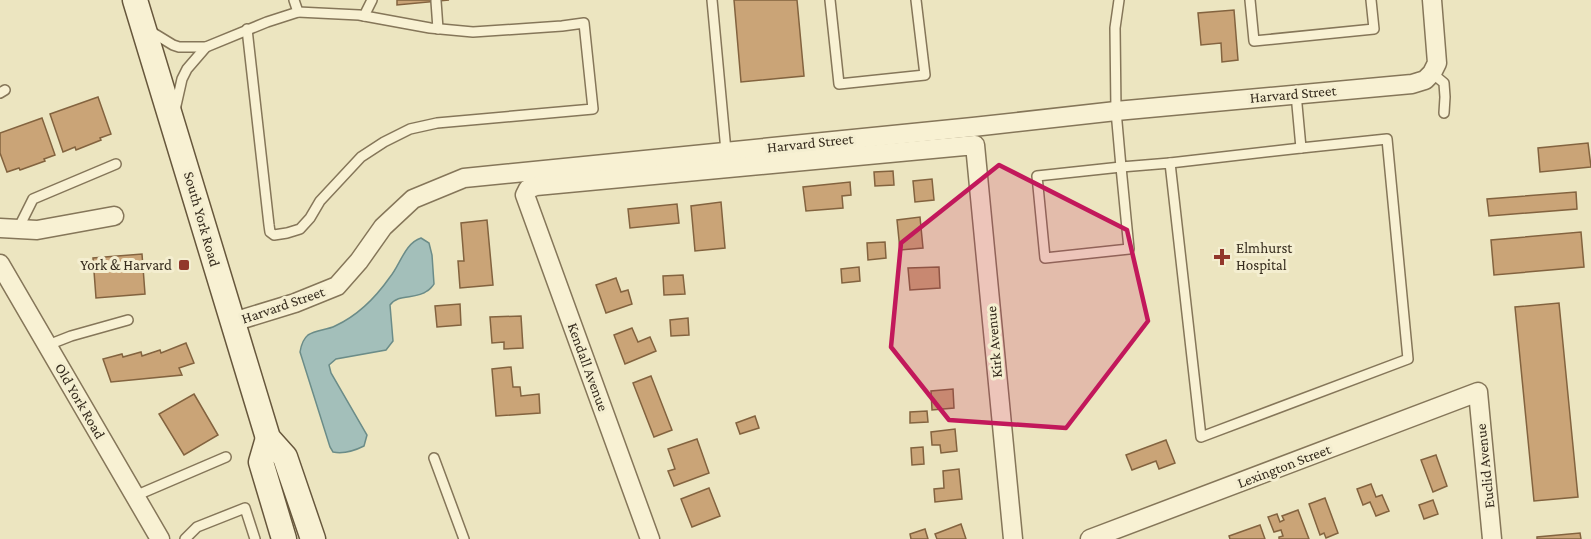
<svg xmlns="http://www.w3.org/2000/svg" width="1591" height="539" viewBox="0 0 1591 539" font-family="'Crimson Pro',serif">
<rect width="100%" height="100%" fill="#ece5c0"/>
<path fill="#a3bfba" stroke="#6b8c88" stroke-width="1.5" d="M 421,238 L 429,243 L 432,255 L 434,284 C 433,286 429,290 427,291 C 416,300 398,293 390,305 L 393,341 L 386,350 L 336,359 L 329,365 L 331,373 L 367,435 L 364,446 C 354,451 343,454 333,452 L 330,447 L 300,352 C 301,346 303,339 308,335 C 316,330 327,330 335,326 C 357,316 376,297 390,277 C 400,265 405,243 421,238 Z"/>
<g fill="#caa477" stroke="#83633f" stroke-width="1.5">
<polygon points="397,0 449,0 397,5"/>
<polygon points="734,0 797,0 804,76 741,82"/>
<polygon points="1234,10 1238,60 1222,62 1221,43 1201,45 1198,13"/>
<polygon points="98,97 111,134 100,138 101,140 76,150 75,147 63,152 50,114"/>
<polygon points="42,118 55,155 44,159 45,161 20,170 19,168 7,172 0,153 0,133"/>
<polygon points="1588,143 1591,167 1540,172 1538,148"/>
<polygon points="893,171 894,185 875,186 874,172"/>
<polygon points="932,179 934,200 915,202 913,181"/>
<polygon points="850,182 851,195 842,196 843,208 806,211 803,187"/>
<polygon points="1576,192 1577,209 1489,216 1487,199"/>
<polygon points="721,202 725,248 695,251 691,206"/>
<polygon points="677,204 679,223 630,228 628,209"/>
<polygon points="920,217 923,248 900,250 897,220"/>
<polygon points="487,220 493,285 460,288 458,261 464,261 461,223"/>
<polygon points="1581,232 1584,267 1494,275 1491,240"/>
<polygon points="885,242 886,258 868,260 867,243"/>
<polygon points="142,254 145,294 96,298 93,258"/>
<polygon points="859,267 860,281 842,283 841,269"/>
<polygon points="939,267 940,288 910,290 908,268"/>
<polygon points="683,275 685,294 664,295 663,276"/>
<polygon points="616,278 621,292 628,290 632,304 606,313 596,285"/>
<polygon points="1559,303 1578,497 1534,501 1515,307"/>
<polygon points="460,304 461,325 437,327 435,306"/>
<polygon points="521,316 523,348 504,349 504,342 492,343 490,317"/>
<polygon points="688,318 689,335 671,336 670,320"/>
<polygon points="632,328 638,342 650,337 656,351 625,364 614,335"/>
<polygon points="186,343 194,363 179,368 182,375 111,382 103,359 122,354 123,357 141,352 142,356 160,350 161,353"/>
<polygon points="511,367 513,387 520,387 521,396 539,394 540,413 496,416 492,369"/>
<polygon points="651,376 672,430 654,437 633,383"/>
<polygon points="953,389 954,408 932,410 931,391"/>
<polygon points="194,394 218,435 184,455 159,414"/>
<polygon points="927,411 928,422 910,423 910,412"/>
<polygon points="755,416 759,428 740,434 736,423"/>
<polygon points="955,429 957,451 941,453 940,445 932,445 931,432"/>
<polygon points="697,439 709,473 674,486 668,471 675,469 668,449"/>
<polygon points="1166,440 1175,463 1159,469 1156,461 1132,470 1126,455"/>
<polygon points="923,447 924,464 912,465 911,448"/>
<polygon points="1436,455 1447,486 1433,492 1421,460"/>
<polygon points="959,469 962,499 935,502 934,489 944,488 943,471"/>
<polygon points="1371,484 1376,497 1382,495 1389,511 1376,516 1370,502 1363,505 1357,489"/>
<polygon points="709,488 720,516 692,527 681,499"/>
<polygon points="1325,498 1338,533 1326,538 1324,533 1320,535 1309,504"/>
<polygon points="1433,500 1438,514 1424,519 1419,505"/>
<polygon points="1298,510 1309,539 1279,539 1279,537 1283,536 1281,530 1274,532 1268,517 1277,514 1280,522 1284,520 1282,516"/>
<polygon points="961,524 966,539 937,539 935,534"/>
<polygon points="1260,525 1265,539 1230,539 1229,536"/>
<polygon points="925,529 928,539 911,539 910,534"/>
<polygon points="1580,533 1581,539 1537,539 1537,537"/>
</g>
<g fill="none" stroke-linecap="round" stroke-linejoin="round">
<g stroke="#857659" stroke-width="12">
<g id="service">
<polyline points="712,0 726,151"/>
<polyline points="830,0 839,84 925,75 916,0"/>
<polyline points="1119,0 1115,28 1116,111 1121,167 1170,163 1201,437 1408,359 1387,139 1301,148 1296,94"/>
<polyline points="1250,0 1254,41 1374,29 1371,0"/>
<polyline points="436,1 438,29"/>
<polyline points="364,16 372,0"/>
<polyline points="247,29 269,225 270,232 274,235 287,233 300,229 310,218 320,201 361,157 384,142 410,129 437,123 593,109 584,23 562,26 473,32 430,28 359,15 298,12"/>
<polyline points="150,31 173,45 179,47 206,47 267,22 298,12 294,0"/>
<polyline points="1432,73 1444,83 1445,97 1444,113"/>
<polyline points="0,93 5,90"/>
<polyline points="175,110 182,79 187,69 206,47"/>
<polyline points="1170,163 1301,148"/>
<polygon points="1121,167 1129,249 1045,258 1037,176"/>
<polyline points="18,229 33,199 116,164"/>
<polyline points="48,345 71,336 128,320"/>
<polyline points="434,458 464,539"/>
<polyline points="135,496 226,457"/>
<polyline points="185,539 197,527 245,508 255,539"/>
</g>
</g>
<g stroke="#857659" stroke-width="21">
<g id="minor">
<polyline points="0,228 37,230 114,216"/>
<polyline points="0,264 160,539"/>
<polyline points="233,322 295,303 337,286 359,261 383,227 413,199 464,178 973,127 1116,111 1412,84 1425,80 1432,73 1437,63 1432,0"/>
<polyline points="650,539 525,195 528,189 536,186 975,145 1013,539"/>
<polyline points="1090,539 1478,392 1492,539"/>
</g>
</g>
<g stroke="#67573c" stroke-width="27">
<g id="secondary">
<polyline points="135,0 268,438 285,457 313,539"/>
<polyline points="268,438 261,462 284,539"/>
</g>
</g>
<use href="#service" stroke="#f8f1d3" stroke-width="9"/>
<use href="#minor" stroke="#f8f1d3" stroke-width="18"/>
<use href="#secondary" stroke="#f8f1d3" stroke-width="24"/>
</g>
<path fill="#c2185b" fill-opacity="0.2" stroke="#c2185b" stroke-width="4.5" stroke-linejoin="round" d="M 999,165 L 1127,230 L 1148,321 L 1066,428 L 949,420 L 891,347 L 901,243 Z"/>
<g fill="#92372b" stroke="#f4eed0" stroke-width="2">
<path d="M1219 248h6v6h6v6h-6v6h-6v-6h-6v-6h6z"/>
<rect x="178" y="259" width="12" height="12" rx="3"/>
</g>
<g text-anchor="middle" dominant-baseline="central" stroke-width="6" stroke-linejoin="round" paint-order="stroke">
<g font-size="15" fill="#352b1d" stroke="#f4eed0">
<text transform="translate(1293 94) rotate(-5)">Harvard Street</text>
<text transform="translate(810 143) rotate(-6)">Harvard Street</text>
<text transform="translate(202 219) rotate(74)">South York Road</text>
<text transform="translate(283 305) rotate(-19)">Harvard Street</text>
<text transform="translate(994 342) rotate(-95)">Kirk Avenue</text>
<text transform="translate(588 367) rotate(70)">Kendall Avenue</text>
<text transform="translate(80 401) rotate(60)">Old York Road</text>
<text transform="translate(1284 466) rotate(-21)">Lexington Street</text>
<text transform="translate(1485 466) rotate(-96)">Euclid Avenue</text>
</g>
<g font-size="15" fill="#352b1d" stroke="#f4eed0" text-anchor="start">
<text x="1236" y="248">Elmhurst<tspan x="1236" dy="17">Hospital</tspan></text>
<text x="172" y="265" text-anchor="end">York &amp; Harvard</text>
</g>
</g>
</svg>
